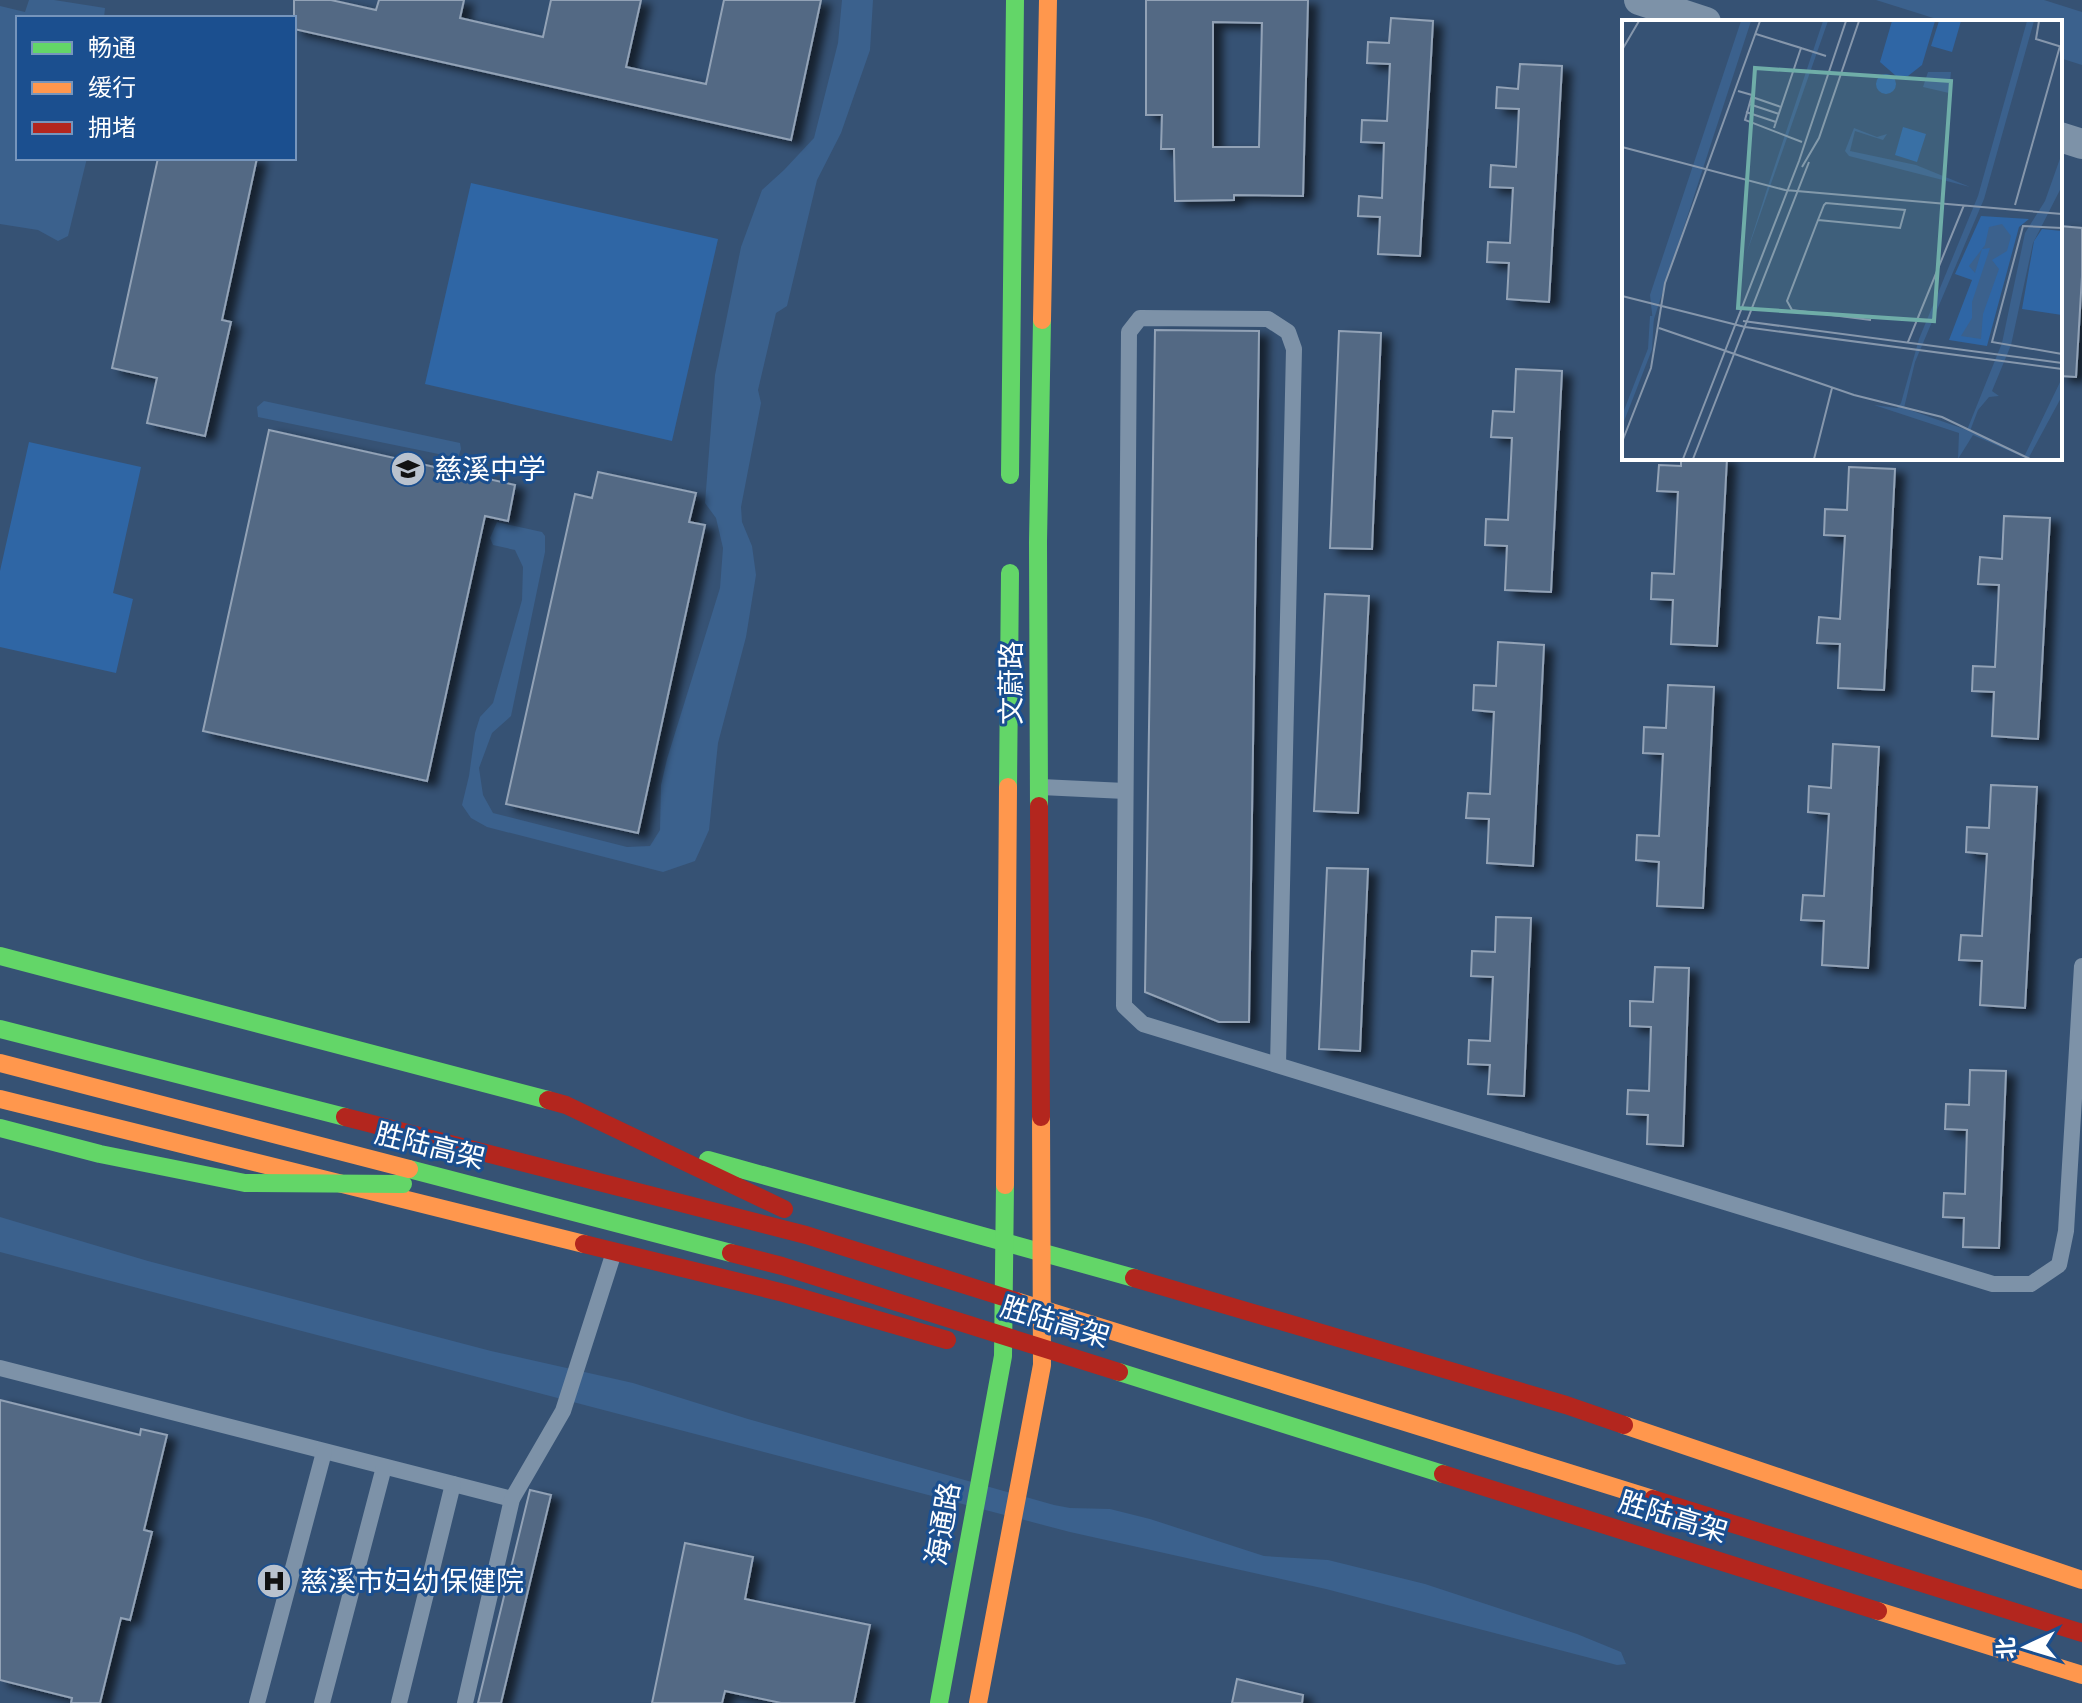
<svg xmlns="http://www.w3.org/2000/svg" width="2082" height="1703" viewBox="0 0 2082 1703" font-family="Poppins,'Noto Sans SC',sans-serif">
<defs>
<filter id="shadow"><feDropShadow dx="9" dy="5" stdDeviation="4" flood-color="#0009"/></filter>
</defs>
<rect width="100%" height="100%" fill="#365274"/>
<g fill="#2f66a5">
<polygon points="471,183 718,239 672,441 425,384"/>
<polygon points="29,442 141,467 113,593 133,599 116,673 0,647 0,571"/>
</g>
<g fill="#3b618d">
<polygon points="29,0 54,0 105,8 104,18 18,18 18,158 87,158 68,236 58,241 38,230 0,224 0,6 25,12"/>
<polygon points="842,0 873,0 870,50 841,133 817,180 787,306 776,313 758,390 761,403 741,507 742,522 752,546 756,575 746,637 718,743 709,830 695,861 663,872 487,827 471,818 462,805 469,776 475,733 480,717 493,703 522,600 523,567 515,550 493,545 490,538 497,522 542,532 545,536 545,552 511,716 492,733 479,768 483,795 493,813 627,847 650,846 660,830 661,785 667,759 720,588 723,548 716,518 705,503 715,375 741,247 762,190 784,170 814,138 838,43"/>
<polygon points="1876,0 2044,0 2082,12 2082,65 2060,58 2060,22 1946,22"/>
<polygon points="264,401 460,443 461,449 458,458 258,417 257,407"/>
<polygon points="0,1217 148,1261 491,1351 633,1383 748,1419 1054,1505 1070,1508 1110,1509 1150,1519 1264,1556 1328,1560 1425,1584 1577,1634 1621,1652 1626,1664 1617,1665 1326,1589 1070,1532 0,1252"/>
</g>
<g fill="#526984" stroke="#92a2b6" stroke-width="2" fill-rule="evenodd" filter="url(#shadow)">
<polygon points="294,0 331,0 376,10 379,0 464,0 460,18 543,37 551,0 641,0 626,67 706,84 724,0 821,0 791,140 294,29"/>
<path d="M 1146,0 L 1308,0 L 1303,196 L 1234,195 L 1234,200 L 1175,201 L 1174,149 L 1161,149 L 1162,115 L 1146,115 ZM 1213,22 L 1262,23 L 1259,147 L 1213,147 Z"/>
<polygon points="1391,18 1433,21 1420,256 1378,254 1380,217 1358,216 1359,196 1382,198 1384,143 1361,142 1362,120 1387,121 1390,64 1367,63 1368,42 1389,43"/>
<polygon points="1520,64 1562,66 1549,302 1507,299 1509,263 1487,262 1488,242 1510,243 1513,188 1490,187 1491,165 1516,167 1519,109 1496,108 1497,87 1518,89"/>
<polygon points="158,158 257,158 222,320 231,322 205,436 147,423 157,378 112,368"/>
<polygon points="2060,226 2082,228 2082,276 2076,377 2060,376"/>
<polygon points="1155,330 1259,331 1249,1022 1219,1022 1145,992"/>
<polygon points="1339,331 1381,333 1372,549 1330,548"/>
<polygon points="1516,369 1562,371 1551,592 1505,590 1507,546 1485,545 1486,519 1508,520 1512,438 1491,437 1493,411 1514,412"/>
<polygon points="269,430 515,485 508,521 485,516 427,781 203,731"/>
<polygon points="1681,458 1727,458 1717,646 1671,644 1673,600 1651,599 1652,573 1674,574 1678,492 1657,491 1659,465 1681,466"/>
<polygon points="1849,467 1895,469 1884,690 1838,688 1840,644 1817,643 1819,617 1840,619 1845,536 1824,535 1825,509 1847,510"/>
<polygon points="598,472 696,493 689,522 705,525 638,833 506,804 575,494 592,498"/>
<polygon points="2004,516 2050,518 2038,739 1992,736 1994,692 1972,691 1973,666 1995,667 1999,585 1978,584 1980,557 2002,559"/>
<polygon points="1325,594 1369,596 1358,813 1314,811"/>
<polygon points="1498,642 1544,645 1533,866 1487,863 1489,819 1466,818 1468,793 1490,794 1494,712 1473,710 1474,685 1496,686"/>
<polygon points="1668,685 1714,687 1703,908 1657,906 1659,862 1636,860 1637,835 1659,836 1663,754 1643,753 1644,727 1666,728"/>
<polygon points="1833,744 1879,747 1868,968 1822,965 1824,921 1801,920 1803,895 1824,896 1829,814 1808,812 1809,786 1831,788"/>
<polygon points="1991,785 2037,787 2025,1008 1980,1005 1982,961 1959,960 1961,935 1982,936 1987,854 1966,852 1967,827 1989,828"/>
<polygon points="1327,868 1368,869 1360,1051 1319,1049"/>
<polygon points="1496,917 1531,918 1524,1096 1488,1094 1490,1065 1468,1064 1469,1040 1490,1041 1493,977 1471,976 1472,951 1495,952"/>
<polygon points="1655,967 1689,968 1683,1146 1647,1144 1648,1115 1627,1114 1628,1090 1649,1091 1651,1027 1630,1026 1630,1001 1653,1002"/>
<polygon points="1970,1070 2006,1071 1999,1248 1963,1247 1964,1218 1943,1217 1944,1193 1965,1194 1967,1130 1945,1129 1946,1104 1969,1105"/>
<polygon points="0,1400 140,1435 141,1429 167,1435 144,1530 152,1532 130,1620 121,1618 100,1703 71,1703 72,1698 0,1680"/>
<polygon points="530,1490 551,1495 501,1703 478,1703"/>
<polygon points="685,1543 753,1557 745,1599 870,1625 854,1703 781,1703 725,1691 722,1703 652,1703"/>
<polygon points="1237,1679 1303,1695 1302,1703 1232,1703"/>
</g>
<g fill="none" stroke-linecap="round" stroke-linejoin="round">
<g stroke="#7d92a8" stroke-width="16">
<polyline points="1041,787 1125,791"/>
<polyline points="1278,1065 1294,349 1288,332 1268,319 1140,318 1129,332 1124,1006 1143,1024 1993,1284 2031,1284 2059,1265 2066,1231 2082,966"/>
<polyline points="0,1368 512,1499"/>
<polyline points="257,1703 324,1452"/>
<polyline points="322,1703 384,1467"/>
<polyline points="399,1703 453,1484"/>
<polyline points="465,1703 512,1499 563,1411 614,1252"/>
</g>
<g stroke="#7d92a8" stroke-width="30">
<polyline points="1639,0 1706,22"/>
<polyline points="2060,137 2082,144"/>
</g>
<g stroke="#63d668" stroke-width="18">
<polyline points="1010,475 1015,0"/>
<polyline points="1008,787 1010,573"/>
<polyline points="1039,806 1038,542 1042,320"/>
<polyline points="708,1160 1134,1278"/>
<polyline points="939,1703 1003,1356 1005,1185"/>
</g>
<g stroke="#ff974d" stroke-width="18">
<polyline points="1042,320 1048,0"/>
<polyline points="0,1099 584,1244"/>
<polyline points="1005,1185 1008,787"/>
<polyline points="1624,1425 2082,1580"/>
<polyline points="978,1703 1042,1365 1041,1117"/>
</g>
<g stroke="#b3261e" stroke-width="18">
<polyline points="1039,806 1041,1117"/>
<polyline points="584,1244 784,1293 947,1340"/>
<polyline points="1134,1278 1566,1405 1624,1425"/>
</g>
<g stroke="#63d668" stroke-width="18">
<polyline points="0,956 548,1100"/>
<polyline points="0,1029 345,1117"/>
<polyline points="0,1128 100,1154 245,1183 403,1184"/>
<polyline points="409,1169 731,1253"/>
<polyline points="1119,1372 1443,1474"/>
</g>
<g stroke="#ff974d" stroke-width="18">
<polyline points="0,1063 409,1169"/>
<polyline points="1016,1301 1653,1499"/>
<polyline points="1878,1611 2082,1675"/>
</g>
<g stroke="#b3261e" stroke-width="18">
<polyline points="548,1100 566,1105 784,1209"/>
<polyline points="345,1117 806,1235 1016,1301"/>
<polyline points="731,1253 782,1266 1119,1372"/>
<polyline points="1443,1474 1878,1611"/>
<polyline points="1653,1499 2082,1633"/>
</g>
</g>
<defs>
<g id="school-disc" transform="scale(1.8)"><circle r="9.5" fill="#b9c2ce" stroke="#1b4f8f"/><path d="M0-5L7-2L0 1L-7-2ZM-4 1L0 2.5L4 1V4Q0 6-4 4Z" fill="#111"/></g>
<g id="hospital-disc" transform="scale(1.8)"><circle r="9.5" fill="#b9c2ce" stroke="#1b4f8f"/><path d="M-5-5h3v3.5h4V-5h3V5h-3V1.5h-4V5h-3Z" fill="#111"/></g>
</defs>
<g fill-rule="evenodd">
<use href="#school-disc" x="408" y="469"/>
<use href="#hospital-disc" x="274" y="1581"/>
</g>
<g text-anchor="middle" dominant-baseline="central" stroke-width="6" stroke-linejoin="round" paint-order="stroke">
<g font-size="28" fill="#fff" stroke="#1b4f8f" text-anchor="start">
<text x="434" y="469">慈溪中学</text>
<text x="300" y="1581">慈溪市妇幼保健院</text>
</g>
<g font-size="28" fill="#fff" stroke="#1b4f8f">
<text transform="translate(1011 683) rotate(-90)">文蔚路</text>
<text transform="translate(430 1146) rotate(14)">胜陆高架</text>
<text transform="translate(1055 1322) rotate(17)">胜陆高架</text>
<text transform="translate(1673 1517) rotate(17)">胜陆高架</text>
<text transform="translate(943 1524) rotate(-80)">海通路</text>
</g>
</g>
<g transform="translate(1622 20)">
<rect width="440" height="440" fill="#365274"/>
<path d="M 270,1 L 313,1 L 300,45 L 286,56 L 274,56 L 258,42 ZM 317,1 L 339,1 L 330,32 L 309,26 ZM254 64a10 10 0 1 1 20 0a10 10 0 1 1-20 0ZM 281,107 L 304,114 L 295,142 L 273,135 ZM 359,196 L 407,199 L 397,207 L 365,326 L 327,320 L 350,260 L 333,254 ZM 420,209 L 440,211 L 440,295 L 400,289 L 412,221 Z" fill="#2f66a5"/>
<path d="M 119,1 L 129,1 L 31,302 L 28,275 ZM 201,1 L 206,1 L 124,235 L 144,172 ZM 405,1 L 412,1 L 362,179 L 293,342 L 282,388 L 345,410 L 380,323 L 403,213 L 423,181 L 440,133 L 440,166 L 411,223 L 389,325 L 370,371 L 377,376 L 367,377 L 356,390 L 348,411 L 363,417 L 402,437 L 440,358 L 440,376 L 406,439 L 351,415 L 336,439 L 337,413 L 252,385 L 275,388 L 279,383 L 297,319 L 356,176 ZM 306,52 L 329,52 L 327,73 L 301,67 ZM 232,108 L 255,117 L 265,114 L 261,120 L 233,111 L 228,131 L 294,145 L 348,167 L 227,136 L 223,131 ZM 380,204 L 389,216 L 385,231 L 370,240 L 377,249 L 361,294 L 359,319 L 339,316 L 350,298 L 350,282 L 368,228 L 360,229 L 353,253 L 347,246 L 363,225 L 367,207 Z" fill="#3b618d"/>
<path fill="none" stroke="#3b618d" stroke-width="4" d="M 0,401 L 28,329 L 30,296"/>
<path fill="none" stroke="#8697ac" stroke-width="2" d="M 417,1 L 414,19 L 440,27M 134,14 L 179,28 L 152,108M 179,28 L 204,36M 0,30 L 17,1M 116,71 L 130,75 L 123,100 L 180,122M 130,77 L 159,87M 127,84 L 157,94M 124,92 L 154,102M 0,127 L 163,170 L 440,194M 180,147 L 197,118 L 237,1M 393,185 L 438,26M 196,200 L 278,208 L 283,190 L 204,183 L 202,185 L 196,200 L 165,281 L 170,290 L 249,300M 440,208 L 401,206 L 370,322 L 440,334M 0,276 L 123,307 L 440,349M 121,301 L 440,343M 37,308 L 232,375 L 320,397 L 408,439M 286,322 L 342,185M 0,422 L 29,348 L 43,263 L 138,1M 61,439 L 177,141 L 224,1M 71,439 L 187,142M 192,439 L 210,368"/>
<path fill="#6fada8" fill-opacity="0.15" stroke="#6fada8" stroke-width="4" d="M 133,48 L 329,61 L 312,301 L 116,288 Z"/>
<rect width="440" height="440" fill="none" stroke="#fff" stroke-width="4"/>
</g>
<rect x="16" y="16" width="280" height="144" fill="#1b4f8f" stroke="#7695bc" stroke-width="2"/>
<rect x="32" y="42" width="40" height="12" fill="#63d668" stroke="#7695bc" stroke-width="2"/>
<text x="88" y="56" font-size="24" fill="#ffffff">畅通</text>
<rect x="32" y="82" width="40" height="12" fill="#ff974d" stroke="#7695bc" stroke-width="2"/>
<text x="88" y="96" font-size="24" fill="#ffffff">缓行</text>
<rect x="32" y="122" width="40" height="12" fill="#b3261e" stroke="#7695bc" stroke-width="2"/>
<text x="88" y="136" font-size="24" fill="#ffffff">拥堵</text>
<g transform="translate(2026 1647) rotate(266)" stroke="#1b4f8f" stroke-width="6" paint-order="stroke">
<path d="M0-6L14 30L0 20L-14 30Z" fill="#ffffff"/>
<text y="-12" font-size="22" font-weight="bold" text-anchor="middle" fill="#ffffff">北</text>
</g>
</svg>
